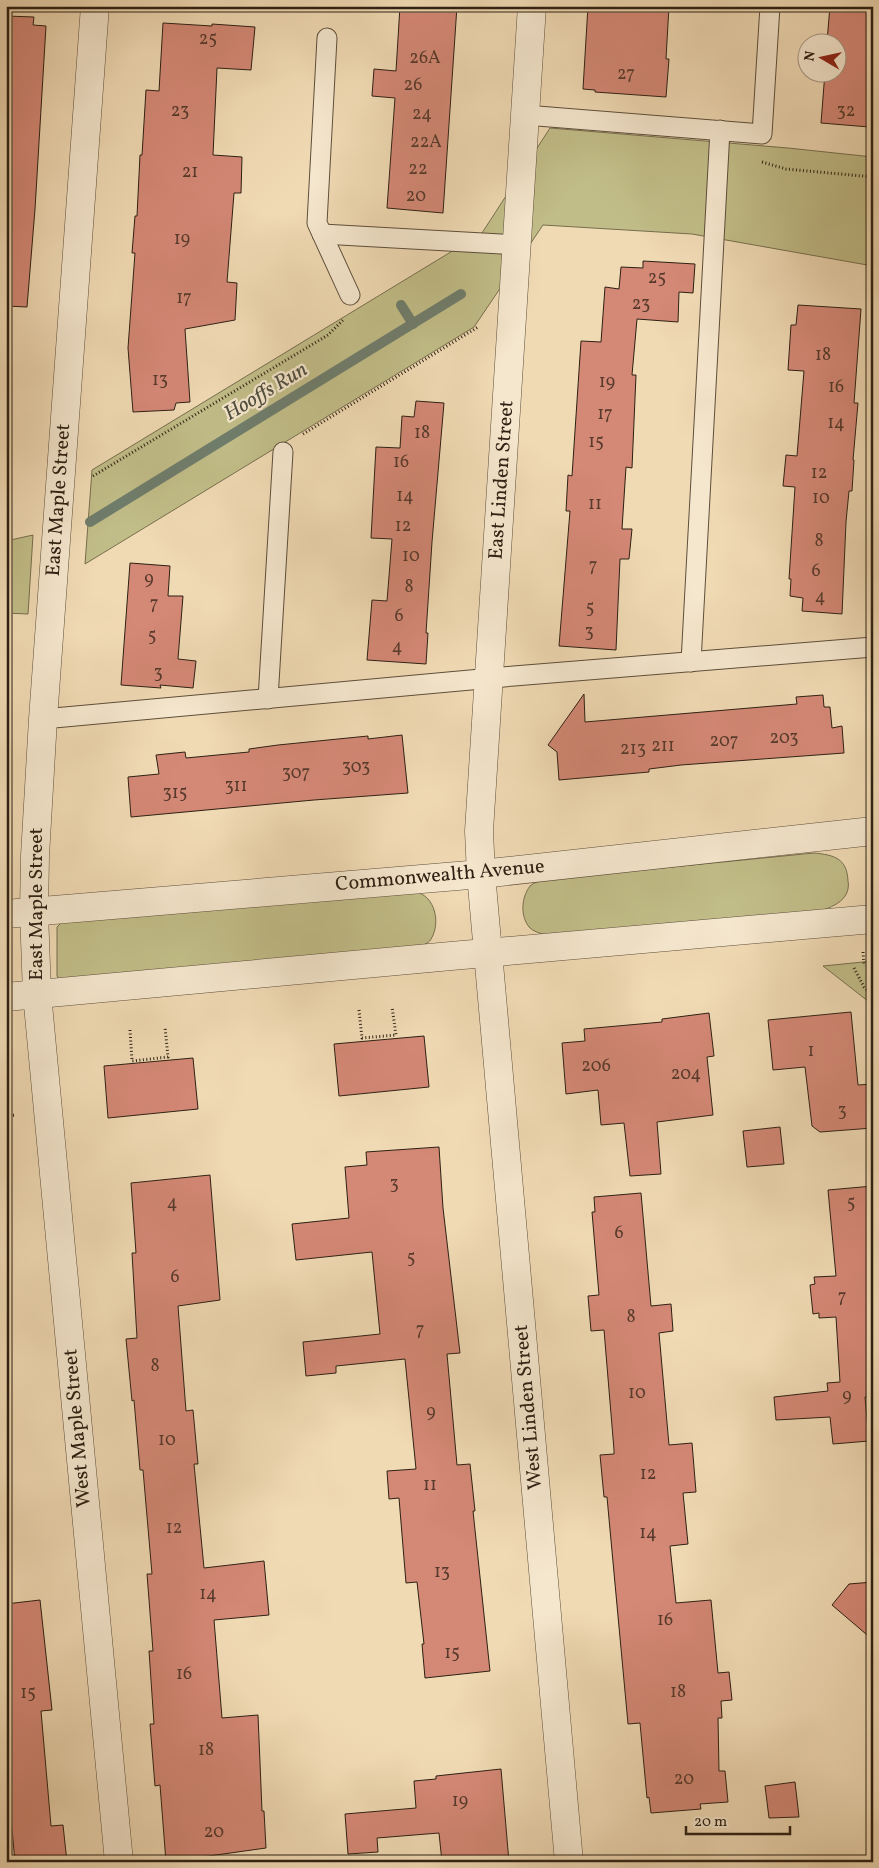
<svg xmlns="http://www.w3.org/2000/svg" width="879" height="1868" viewBox="0 0 879 1868" font-family="Vollkorn,serif">
<rect width="100%" height="100%" fill="#f0dab4"/>
<filter id="stains"><feTurbulence type="fractalNoise" baseFrequency=".004" numOctaves="4"/><feColorMatrix values="0 0 0 0 .2 0 0 0 0 .09 0 0 0 0 .02 0 0 0 .5 -.17"/></filter>
<radialGradient id="worn" r=".72"><stop offset=".6" stop-color="#630" stop-opacity="0"/><stop offset="1" stop-color="#630" stop-opacity=".3"/></radialGradient>
<g fill="#c1bd88" stroke="#776e4e">
<polygon points="550,128 788,148 873,157 873,266 692,234 543,225 474,327 85,564 92,470 482,233"/>
<polygon points="33,535 28,614 6,613 6,541"/>
<path d="M 814,853 C 834,855 847,858 848,881 C 849,886 848,892 845,896 C 840,904 830,907 822,911 L 553,936 C 545,935 536,933 530,928 C 520,917 521,898 530,886 C 532,884 537,882 540,880 Z"/>
<path d="M 416,892 C 435,896 441,923 431,939 C 430,942 425,944 422,946 L 60,980 L 57,976 L 57,927 L 63,921 Z"/>
<polygon points="873,961 873,1005 823,966"/>
</g>
<g fill="none" stroke-linecap="round" stroke-linejoin="round">
<g stroke="#6f7d6c" stroke-width="10">
<polyline points="401,305 413,324"/>
<polyline points="90,522 461,294"/>
</g>
</g>
<g fill="#d48876" stroke="#2d2013">
<polygon points="400,6 457,6 443,213 387,208 395,98 372,96 374,69 396,71"/>
<polygon points="588,6 669,6 666,59 669,59 666,97 595,92 595,90 583,89"/>
<polygon points="830,6 873,6 873,62 869,127 821,123 825,72 836,72 836,42 827,42"/>
<polygon points="6,16 34,17 33,25 46,26 35,209 27,307 6,306"/>
<polygon points="163,23 212,26 212,24 255,27 251,70 217,68 213,155 242,157 241,193 234,193 227,282 237,283 235,320 185,329 190,402 176,403 174,410 133,412 128,348 135,253 132,253 135,216 137,216 140,155 142,155 146,90 159,91"/>
<polygon points="643,261 695,264 693,293 679,292 678,322 637,319 632,375 636,375 632,468 626,467 622,529 632,529 629,559 620,559 616,650 559,646 570,511 566,511 568,475 572,476 581,341 601,342 605,287 619,289 621,267 643,268"/>
<polygon points="798,305 861,309 854,403 858,403 853,460 854,460 852,491 849,491 846,522 842,614 802,611 803,598 790,596 791,579 789,579 795,487 783,486 786,455 797,456 804,371 788,370 791,325 796,325"/>
<polygon points="416,401 444,403 432,542 426,633 428,633 426,664 367,660 372,600 387,601 392,539 371,538 376,447 400,448 402,416 414,417"/>
<polygon points="130,563 170,566 168,596 183,596 178,659 196,661 193,688 160,685 161,688 121,685"/>
<polygon points="584,694 585,722 797,704 796,697 823,695 824,707 830,707 832,728 842,726 844,753 681,765 649,769 649,772 559,780 557,752 548,745"/>
<polygon points="402,735 408,793 314,800 131,817 128,777 159,774 156,755 185,752 186,758 249,752 249,749 278,745 368,736 368,739"/>
<polygon points="851,1012 858,1085 873,1084 873,1128 820,1132 812,1126 805,1067 773,1070 768,1020"/>
<polygon points="709,1013 714,1056 707,1057 713,1115 657,1122 661,1174 630,1176 624,1123 601,1125 598,1090 566,1094 562,1043 585,1041 584,1029 662,1022 662,1019"/>
<polygon points="424,1036 429,1087 339,1096 334,1044"/>
<polygon points="193,1058 198,1109 108,1118 104,1066"/>
<polygon points="780,1127 784,1164 747,1167 743,1131"/>
<polygon points="439,1147 443,1208 460,1353 447,1354 457,1465 470,1464 475,1511 473,1511 490,1671 425,1678 422,1644 424,1644 417,1582 406,1583 399,1498 389,1499 387,1471 416,1469 405,1359 336,1366 336,1373 306,1376 303,1342 380,1334 372,1252 296,1260 292,1224 349,1218 345,1167 367,1165 366,1152"/>
<polygon points="210,1175 220,1300 178,1306 186,1411 193,1410 198,1464 194,1464 204,1568 264,1561 269,1615 214,1620 222,1718 258,1715 262,1811 264,1811 266,1848 166,1862 160,1785 155,1786 150,1724 154,1724 149,1651 153,1651 147,1574 152,1574 143,1470 140,1470 134,1400 132,1401 126,1339 137,1338 132,1253 136,1253 131,1183"/>
<polygon points="873,1186 873,1396 865,1397 869,1441 833,1444 830,1417 776,1420 774,1397 828,1391 827,1383 840,1382 836,1317 819,1318 819,1313 813,1314 810,1285 815,1284 814,1277 836,1276 828,1190"/>
<polygon points="641,1193 651,1306 671,1304 673,1331 659,1333 669,1445 692,1443 696,1492 683,1493 688,1544 670,1546 676,1603 711,1600 718,1673 729,1672 732,1700 721,1701 722,1718 718,1718 719,1771 725,1771 728,1802 700,1804 701,1809 651,1813 649,1797 647,1798 640,1723 628,1724 607,1497 604,1497 600,1455 614,1454 614,1450 604,1330 591,1331 588,1296 599,1295 592,1212 595,1212 594,1197"/>
<polygon points="873,1582 873,1640 832,1605 849,1584"/>
<polygon points="40,1600 52,1710 41,1711 51,1826 63,1825 67,1862 15,1862 9,1796 6,1797 6,1604"/>
<polygon points="501,1769 509,1862 442,1862 439,1833 377,1838 378,1852 348,1854 345,1814 416,1808 414,1781 436,1779 436,1776"/>
<polygon points="795,1782 799,1817 769,1818 765,1786"/>
</g>
<g fill="none" stroke-linecap="round" stroke-linejoin="round">
<g stroke="#5e4e3b" stroke-width="21">
<g id="service">
<polyline points="327,38 317,223 350,295"/>
<polyline points="525,115 762,134 770,6"/>
<polyline points="322,234 517,245"/>
<polyline points="691,662 720,130"/>
<polyline points="268,699 283,452"/>
<polyline points="43,719 514,676 873,647"/>
</g>
</g>
<g stroke="#5e4e3b" stroke-width="29">
<g id="minor">
<polyline points="95,6 43,719 35,856 34,912 37,994 119,1862"/>
<polyline points="532,6 479,831 481,874 569,1862"/>
</g>
</g>
<g stroke="#5e4e3b" stroke-width="29">
<g id="tertiary">
<polyline points="6,914 481,874 873,831"/>
<polyline points="6,997 451,956 873,919"/>
</g>
</g>
<g stroke="#2d2013" stroke-width="3" stroke-dasharray="1 2.5" stroke-linecap="butt">
<polyline points="762,162 786,169 873,177"/>
<polyline points="303,434 478,327"/>
<polyline points="93,476 328,335 343,320"/>
<polyline points="863,952 864,966"/>
<polyline points="854,968 864,987 873,996"/>
<polyline points="359,1010 362,1038 396,1035 392,1007"/>
<polyline points="130,1030 132,1061 168,1057 165,1027"/>
<polyline points="6,1116 16,1115"/>
</g>
<use href="#service" stroke="#f5e7ce" stroke-width="19"/>
<use href="#minor" stroke="#f5e7ce" stroke-width="28"/>
<use href="#tertiary" stroke="#f5e7ce" stroke-width="28"/>
</g>
<g text-anchor="middle" dominant-baseline="central" stroke-width="4.5" stroke-linejoin="round" paint-order="stroke">
<g font-size="18" fill="#573a2c">
<text x="208" y="39">25</text>
<text x="425" y="58">26A</text>
<text x="626" y="74">27</text>
<text x="413" y="85">26</text>
<text x="180" y="111">23</text>
<text x="846" y="111">32</text>
<text x="422" y="114">24</text>
<text x="426" y="142">22A</text>
<text x="418" y="169">22</text>
<text x="190" y="172">21</text>
<text x="416" y="196">20</text>
<text x="182" y="239">19</text>
<text x="657" y="278">25</text>
<text x="184" y="298">17</text>
<text x="641" y="304">23</text>
<text x="823" y="355">18</text>
<text x="160" y="380">13</text>
<text x="607" y="382">19</text>
<text x="836" y="387">16</text>
<text x="605" y="414">17</text>
<text x="836" y="423">14</text>
<text x="422" y="433">18</text>
<text x="596" y="442">15</text>
<text x="401" y="462">16</text>
<text x="819" y="473">12</text>
<text x="405" y="496">14</text>
<text x="821" y="498">10</text>
<text x="595" y="504">11</text>
<text x="403" y="526">12</text>
<text x="819" y="541">8</text>
<text x="411" y="556">10</text>
<text x="593" y="566">7</text>
<text x="816" y="571">6</text>
<text x="149" y="579">9</text>
<text x="409" y="587">8</text>
<text x="820" y="597">4</text>
<text x="154" y="604">7</text>
<text x="590" y="608">5</text>
<text x="399" y="616">6</text>
<text x="589" y="632">3</text>
<text x="152" y="636">5</text>
<text x="397" y="647">4</text>
<text x="158" y="673">3</text>
<text x="784" y="738">203</text>
<text x="724" y="741">207</text>
<text x="663" y="746">211</text>
<text x="633" y="749">213</text>
<text x="356" y="767">303</text>
<text x="296" y="773">307</text>
<text x="236" y="786">311</text>
<text x="175" y="793">315</text>
<text x="811" y="1051">1</text>
<text x="596" y="1066">206</text>
<text x="686" y="1074">204</text>
<text x="842" y="1111">3</text>
<text x="394" y="1184">3</text>
<text x="172" y="1203">4</text>
<text x="851" y="1203">5</text>
<text x="619" y="1233">6</text>
<text x="411" y="1258">5</text>
<text x="175" y="1277">6</text>
<text x="842" y="1297">7</text>
<text x="631" y="1317">8</text>
<text x="420" y="1330">7</text>
<text x="155" y="1366">8</text>
<text x="637" y="1393">10</text>
<text x="847" y="1396">9</text>
<text x="431" y="1412">9</text>
<text x="167" y="1440">10</text>
<text x="648" y="1474">12</text>
<text x="430" y="1485">11</text>
<text x="174" y="1528">12</text>
<text x="648" y="1533">14</text>
<text x="442" y="1572">13</text>
<text x="208" y="1594">14</text>
<text x="665" y="1620">16</text>
<text x="452" y="1653">15</text>
<text x="184" y="1674">16</text>
<text x="678" y="1692">18</text>
<text x="28" y="1693">15</text>
<text x="206" y="1750">18</text>
<text x="684" y="1779">20</text>
<text x="460" y="1801">19</text>
<text x="214" y="1832">20</text>
</g>
<g font-size="20" fill="#2d2013" stroke="#f5e7ce">
<text transform="translate(502 480) rotate(-86)">East Linden Street</text>
<text transform="translate(59 500) rotate(-86)">East Maple Street</text>
<text transform="translate(440 876) rotate(-5)">Commonwealth Avenue</text>
<text transform="translate(37 904) rotate(-90)">East Maple Street</text>
<text transform="translate(529 1407) rotate(-95)">West Linden Street</text>
<text transform="translate(78 1428) rotate(-95)">West Maple Street</text>
</g>
<g font-size="21" font-style="italic" fill="#4e4e3f" stroke="#f5e7ce">
<text transform="translate(266 392) rotate(-31)">Hooffs Run</text>
</g>
</g>
<rect width="879" height="1868" fill="none" stroke="#f0dab4" stroke-width="25"/>
<rect x="8" y="8" width="864" height="1853" fill="none" stroke="#2d2013" stroke-width="2.5"/>
<rect x="12" y="12" width="854" height="1843" fill="none" stroke="#2d2013"/>
<g transform="translate(822 58) rotate(279)"><circle r="24" fill="#f5e7ce" stroke="#a59783"/>
<path d="M0-4L9 19L0 12L-9 19Z" fill="#8f2418"/>
<text y="-8" font-size="14" font-weight="bold" text-anchor="middle" fill="#2d2013">N</text>
</g>
<path d="M686 1826v8h104v-8" fill="none" stroke="#2d2013" stroke-width="2.5"/>
<text x="694" y="1826" font-size="15" fill="#2d2013" stroke="#f5e7ce" stroke-width="4" paint-order="stroke">20 m</text>
<rect width="100%" height="100%" filter="url(#stains)"/>
<rect width="100%" height="100%" fill="url(#worn)"/>
</svg>
